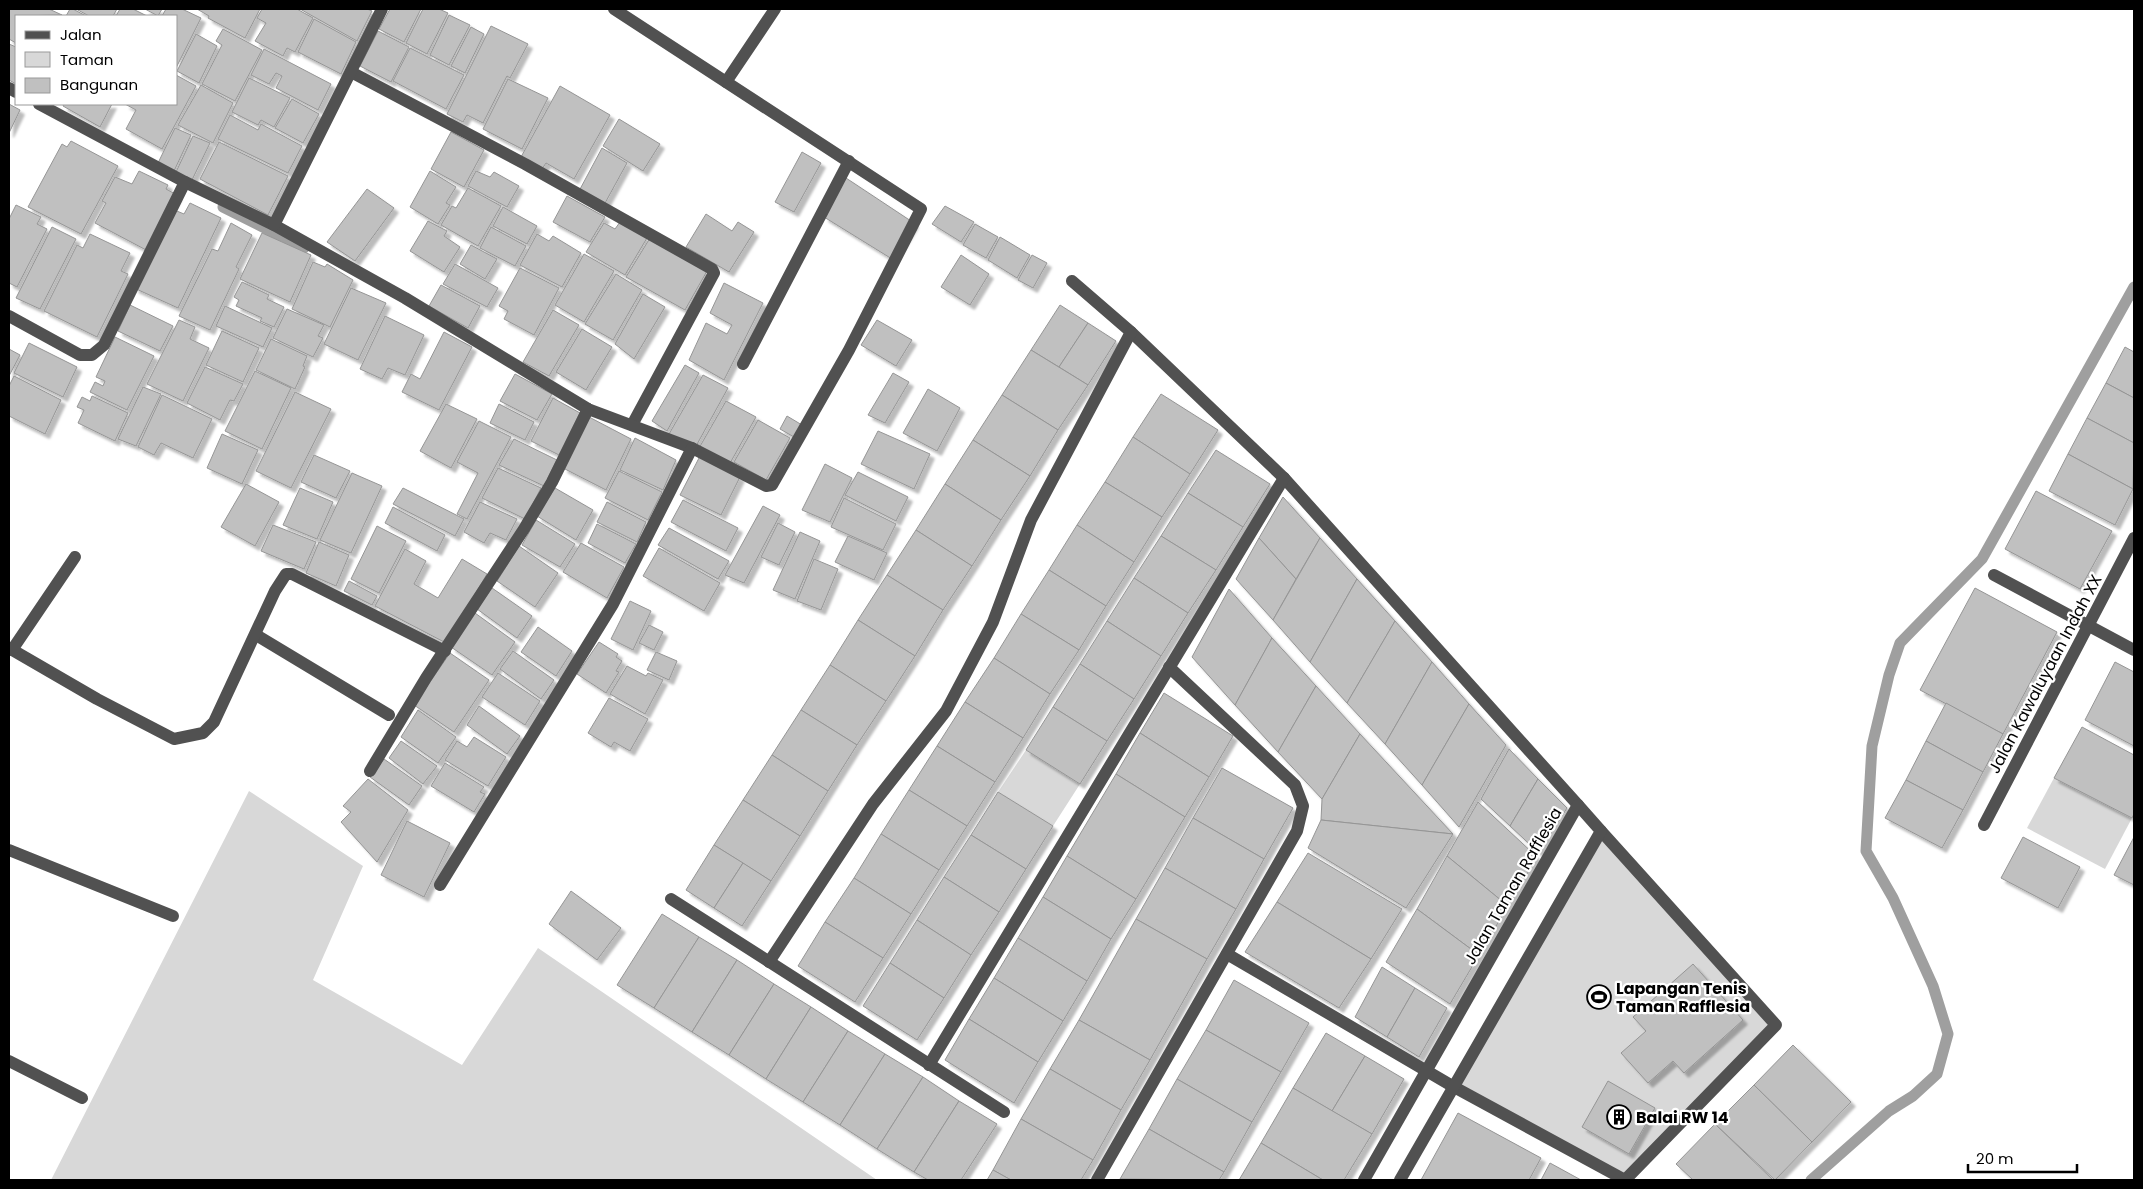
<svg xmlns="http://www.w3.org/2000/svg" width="2143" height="1189" viewBox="0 0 2143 1189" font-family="Poppins,sans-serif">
<defs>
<filter id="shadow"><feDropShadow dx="4.5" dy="4.5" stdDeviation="1" flood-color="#0004"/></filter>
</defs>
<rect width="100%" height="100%" fill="#fff"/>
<g fill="#d8d8d8">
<polygon points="1026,750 1080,784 1053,826 998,792"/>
<polygon points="2054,778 2132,818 2105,869 2027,828"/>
<polygon points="249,791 363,866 313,980 462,1065 538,948 877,1180 51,1180"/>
<polygon points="1601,837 1770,1025 1625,1176 1460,1085"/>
</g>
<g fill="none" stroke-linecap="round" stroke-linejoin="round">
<g stroke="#9f9f9f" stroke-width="11">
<polyline points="223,207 304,248"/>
<polyline points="1811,1180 1889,1111 1913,1096 1937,1074 1948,1034 1933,986 1893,898 1866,851 1872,746 1889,675 1900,643 1982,559 2134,287"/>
</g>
</g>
<g fill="#c0c0c0" stroke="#959595" filter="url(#shadow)">
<polygon points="9,9 49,9 62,15 16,16 16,43 9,39"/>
<polygon points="70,9 73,9 86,16 66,16"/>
<polygon points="76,9 117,9 113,16 89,16"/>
<polygon points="120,9 133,9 147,16 116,16"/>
<polygon points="145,9 162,9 158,16"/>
<polygon points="166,9 182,9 201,18 176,68 176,16 162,16"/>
<polygon points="197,9 260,9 245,38 208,18 209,16"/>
<polygon points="262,9 297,9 313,18 295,52 287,48 283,56 255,41 266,23 257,18"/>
<polygon points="300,9 367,9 372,11 357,41"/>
<polygon points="390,9 421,9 404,42 379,29"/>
<polygon points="423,9 439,9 448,13 427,54 406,43"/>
<polygon points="449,15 470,25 449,65 430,55"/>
<polygon points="314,19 356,42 341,74 298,52"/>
<polygon points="491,26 528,44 510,78 507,76 483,123 467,115 463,122 447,114"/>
<polygon points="471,27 484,34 465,73 451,66"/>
<polygon points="223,29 262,50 235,101 202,84 222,45 216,41"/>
<polygon points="378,31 409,47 391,82 360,66"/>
<polygon points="196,34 217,46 199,83 177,71"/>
<polygon points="9,44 16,47 16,84 9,80"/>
<polygon points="410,48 464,75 446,109 393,81"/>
<polygon points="264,49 331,84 318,110 276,88 282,76 276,73 269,84 251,75"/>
<polygon points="176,75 196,86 162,149 126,129 136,110 125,104 176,104"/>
<polygon points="249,78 290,98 274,127 261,120 258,125 232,112"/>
<polygon points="508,79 548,98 522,149 483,129"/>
<polygon points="201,85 233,103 213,143 178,125"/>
<polygon points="560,86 610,115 574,179 546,163 542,169 521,157"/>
<polygon points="292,99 319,114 303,143 275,128"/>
<polygon points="9,104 20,110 9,133"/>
<polygon points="64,104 112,104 100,127 63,106"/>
<polygon points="230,115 258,130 261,124 302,146 288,173 218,139"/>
<polygon points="619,119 660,144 643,171 603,146"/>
<polygon points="175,128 191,135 174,171 158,163"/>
<polygon points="451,132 484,150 464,187 431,169"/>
<polygon points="193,136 210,143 192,180 176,172"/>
<polygon points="71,141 118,166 81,234 28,207 62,144 67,147"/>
<polygon points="219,142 288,176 268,215 200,179"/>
<polygon points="602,148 627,163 604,205 579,191"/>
<polygon points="802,152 821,163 794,212 775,202"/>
<polygon points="139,171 168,185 166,189 177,195 148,251 95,223 106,203 102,201 115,177 132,184"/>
<polygon points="430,171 456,187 446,203 450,205 438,224 410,207"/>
<polygon points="476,171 490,177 494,172 519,186 507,207 468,186"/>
<polygon points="846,178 914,223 892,259 824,217"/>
<polygon points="468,188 501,206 478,246 441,225 452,206 456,208"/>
<polygon points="367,189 394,208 355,261 327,242"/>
<polygon points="567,196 605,217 590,242 553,222"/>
<polygon points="190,203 221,218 178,308 134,288 172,209 184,214"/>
<polygon points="16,205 41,217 37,224 47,229 17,287 9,283 9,219"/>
<polygon points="945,206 974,222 961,242 932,224"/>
<polygon points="503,207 537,226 527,244 493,226"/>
<polygon points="706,214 732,231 738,222 754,232 729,272 686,247"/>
<polygon points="428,221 447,231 444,236 460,247 444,272 410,251"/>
<polygon points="620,222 647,238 625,275 586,252 604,223 615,229"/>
<polygon points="231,223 252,235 236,267 239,269 210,330 179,316 212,249 218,251"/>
<polygon points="975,224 998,237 986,258 963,245"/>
<polygon points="52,227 76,239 40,309 16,298"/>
<polygon points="491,227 526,246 515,266 480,248"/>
<polygon points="262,233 311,255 290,302 240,279"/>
<polygon points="90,234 130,253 121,271 128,274 97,337 44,311 77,245 83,248"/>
<polygon points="537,234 549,241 553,236 581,253 562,287 520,265"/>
<polygon points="1000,237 1030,255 1017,278 988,260"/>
<polygon points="650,238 707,271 685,310 626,277"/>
<polygon points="471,245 497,259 485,279 460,264"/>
<polygon points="584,254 614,271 584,322 555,305"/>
<polygon points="961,255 989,274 970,305 941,287"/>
<polygon points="1032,255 1047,263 1033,288 1018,280"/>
<polygon points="313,262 325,267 327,264 353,280 330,327 292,309"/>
<polygon points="455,264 498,288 487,307 443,284"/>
<polygon points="520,268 559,288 534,335 504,319 508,311 499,306"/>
<polygon points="616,274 642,290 613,340 585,324"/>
<polygon points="242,282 269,295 267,299 284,307 274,327 260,321 262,318 236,306 239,300 234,297"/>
<polygon points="724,283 763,303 724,380 689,360 706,323 727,334 732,325 710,313"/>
<polygon points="441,285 480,306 468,328 429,306"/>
<polygon points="351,288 386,303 358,360 324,344"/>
<polygon points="643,294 665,307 634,359 615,344"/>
<polygon points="130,305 173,326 160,351 118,331"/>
<polygon points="1060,305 1088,323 1059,367 1031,350"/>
<polygon points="225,306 272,328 263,347 216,326"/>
<polygon points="287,309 324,325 318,336 323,338 313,357 273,338"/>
<polygon points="553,310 579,325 549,376 523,362"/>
<polygon points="385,316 424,335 405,375 388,368 382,379 360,369"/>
<polygon points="179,320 195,327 190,339 209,348 183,401 147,384"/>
<polygon points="877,320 912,340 896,366 861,345"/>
<polygon points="1088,323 1116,341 1088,385 1059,367"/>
<polygon points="582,329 612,347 586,390 556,372"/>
<polygon points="222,331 259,348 243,382 206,365"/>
<polygon points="444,332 472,347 439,410 402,392 411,374 420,379"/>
<polygon points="115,337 154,356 127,410 90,392 95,382 103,386 105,381 96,377"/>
<polygon points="271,339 307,356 303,366 305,367 295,389 256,370"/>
<polygon points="29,343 77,367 63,397 14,373"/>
<polygon points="2125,347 2134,352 2134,398 2106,383"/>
<polygon points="9,349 20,355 9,376"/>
<polygon points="1031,350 1088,385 1058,430 1002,395"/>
<polygon points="685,365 699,373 667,431 652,421"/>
<polygon points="205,367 243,384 234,401 230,400 220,420 187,403"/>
<polygon points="255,371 291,388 262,449 225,431"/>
<polygon points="893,373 909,382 885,423 868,415"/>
<polygon points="515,374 552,394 537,420 500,401"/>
<polygon points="703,375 728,388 695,448 669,434"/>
<polygon points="14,376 61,400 45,434 9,416 9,386"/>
<polygon points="2106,383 2134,398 2134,443 2087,418"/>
<polygon points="143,387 161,394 136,446 118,439"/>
<polygon points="928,389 960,408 937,451 903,433"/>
<polygon points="295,392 331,409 291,488 256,471"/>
<polygon points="1161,394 1218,430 1190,474 1133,437"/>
<polygon points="162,395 212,419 193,458 161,443 154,455 138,447"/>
<polygon points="1002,395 1058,430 1030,476 973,440"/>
<polygon points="92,396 128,413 115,441 78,423 84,410 77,407 82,397 90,401"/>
<polygon points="553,398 580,413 559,455 531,441"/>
<polygon points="726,401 756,417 729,465 699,448"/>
<polygon points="446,404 477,419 451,468 420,451"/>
<polygon points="499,404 534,422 525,440 490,423"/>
<polygon points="787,416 802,425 794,437 780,429"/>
<polygon points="589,417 631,439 606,490 563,468"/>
<polygon points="2087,418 2134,443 2133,489 2068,454"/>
<polygon points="758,420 790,438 766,480 734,462"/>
<polygon points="479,421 511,437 467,519 457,514 478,473 457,462"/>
<polygon points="878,431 930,454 914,489 861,464"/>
<polygon points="222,434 258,450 242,484 207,468"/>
<polygon points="1133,437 1190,474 1162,517 1105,482"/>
<polygon points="635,438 676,460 663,490 620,470"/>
<polygon points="514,439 557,460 544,486 499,465"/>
<polygon points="973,440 1030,476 1001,520 945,484"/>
<polygon points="1216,450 1270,484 1243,527 1188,493"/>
<polygon points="2068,454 2133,489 2115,525 2049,491"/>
<polygon points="314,455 350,471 336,498 301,482"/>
<polygon points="700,456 740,477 721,515 680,495"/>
<polygon points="825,464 852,478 830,522 802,510"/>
<polygon points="498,468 541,488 525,519 482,498"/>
<polygon points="619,471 662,492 648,520 605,498"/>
<polygon points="858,472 908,497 896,521 845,495"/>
<polygon points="352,473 382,486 351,553 320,540"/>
<polygon points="1105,482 1162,517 1134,562 1077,525"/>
<polygon points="246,484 279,502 255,546 221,527"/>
<polygon points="945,484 1001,520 972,566 916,530"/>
<polygon points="300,488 333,502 317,539 283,525"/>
<polygon points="403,488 464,519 455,536 393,504"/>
<polygon points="555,488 593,510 576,540 537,516"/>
<polygon points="2036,491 2112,531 2080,589 2005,549"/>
<polygon points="1188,493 1243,527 1216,570 1161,536"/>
<polygon points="1283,497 1320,538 1296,579 1259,538"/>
<polygon points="844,498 896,524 883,550 831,527"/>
<polygon points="683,500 738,528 726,551 671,522"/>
<polygon points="480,502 517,519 506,540 490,533 484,543 464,532"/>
<polygon points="607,502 646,522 637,542 597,522"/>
<polygon points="763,506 780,515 744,583 725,575"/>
<polygon points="393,507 445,535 437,551 385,523"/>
<polygon points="536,520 575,544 560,567 522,545"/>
<polygon points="778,523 795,532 779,565 761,557"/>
<polygon points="597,524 636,544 625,563 588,543"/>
<polygon points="273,525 316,542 304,569 261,551"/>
<polygon points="1077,525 1134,562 1106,606 1049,570"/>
<polygon points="377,526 406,541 379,593 351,579"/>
<polygon points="669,528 729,561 718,579 658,545"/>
<polygon points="916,530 972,566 943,610 887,575"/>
<polygon points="800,532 820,541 795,599 773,590"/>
<polygon points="848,536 887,553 874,580 835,562"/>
<polygon points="1161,536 1216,570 1188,613 1134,578"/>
<polygon points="1259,538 1296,579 1273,620 1236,579"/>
<polygon points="1320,538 1357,579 1310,662 1273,620"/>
<polygon points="319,542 349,555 336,586 306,573"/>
<polygon points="581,543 624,567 607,598 563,572"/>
<polygon points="519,546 558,573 535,607 497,581"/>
<polygon points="659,548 720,583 704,611 643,576"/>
<polygon points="405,549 426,561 414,584 438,598 462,559 487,574 446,643 375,606"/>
<polygon points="814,559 838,569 821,610 797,601"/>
<polygon points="1049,570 1106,606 1079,650 1021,614"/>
<polygon points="887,575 943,610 915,656 858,620"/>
<polygon points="1134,578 1188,613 1161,656 1107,621"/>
<polygon points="1357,579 1395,621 1347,703 1310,662"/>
<polygon points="349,581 377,596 372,605 344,591"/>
<polygon points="492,588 532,616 517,638 477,609"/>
<polygon points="1975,588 2057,632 2003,734 1920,690"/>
<polygon points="1229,589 1272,638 1235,705 1192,657"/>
<polygon points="630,601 651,611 633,650 611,639"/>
<polygon points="475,613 515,642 492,675 451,647"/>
<polygon points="1021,614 1079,650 1050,694 994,658"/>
<polygon points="858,620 915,656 886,701 830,665"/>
<polygon points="1107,621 1161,656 1134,699 1080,664"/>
<polygon points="1395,621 1432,662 1385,744 1347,703"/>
<polygon points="649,625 663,632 654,650 639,643"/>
<polygon points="538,627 572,651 556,676 521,652"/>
<polygon points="1272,638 1316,686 1278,752 1235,705"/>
<polygon points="599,642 618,654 616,657 622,661 616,671 619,672 606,693 577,674"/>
<polygon points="513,651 554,680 541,699 500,669"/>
<polygon points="656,652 677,661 669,680 647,670"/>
<polygon points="450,653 489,680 454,732 414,705"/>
<polygon points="994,658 1050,694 1023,738 965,702"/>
<polygon points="1432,662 1469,704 1422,785 1385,744"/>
<polygon points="2115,662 2134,672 2134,746 2085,720"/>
<polygon points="1080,664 1134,699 1107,741 1053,707"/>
<polygon points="830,665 886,701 857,745 801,710"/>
<polygon points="627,666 646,676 648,673 663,680 645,714 610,694"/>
<polygon points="498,673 540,701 525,725 482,697"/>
<polygon points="1316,686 1360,734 1322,799 1278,752"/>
<polygon points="1164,693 1233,736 1209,777 1140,733"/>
<polygon points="609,698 648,719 630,751 614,742 611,747 588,733"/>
<polygon points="965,702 1023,738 995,782 937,746"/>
<polygon points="1946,703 2003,734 1983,772 1926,741"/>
<polygon points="1469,704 1506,745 1459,827 1422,785"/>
<polygon points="479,706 520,736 507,754 467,725"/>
<polygon points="1053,707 1107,741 1080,784 1026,750"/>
<polygon points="418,710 456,737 438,763 401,737"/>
<polygon points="801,710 857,745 828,791 772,755"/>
<polygon points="2082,727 2134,755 2134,814 2132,818 2054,778"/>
<polygon points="1140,733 1209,777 1185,817 1116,774"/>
<polygon points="1360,734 1453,834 1321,820 1322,799"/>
<polygon points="474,737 506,757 488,786 445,760 457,741 467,747"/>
<polygon points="401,741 437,766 423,784 389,758"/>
<polygon points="1926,741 1983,772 1963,810 1906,780"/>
<polygon points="937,746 995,782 967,826 909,790"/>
<polygon points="1509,749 1538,779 1510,826 1481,799"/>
<polygon points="772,755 828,791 800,836 743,800"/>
<polygon points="384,759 422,786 409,805 370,777"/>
<polygon points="445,763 484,787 480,792 485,794 474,812 431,786"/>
<polygon points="1222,768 1293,808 1264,859 1193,818"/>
<polygon points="1116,774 1185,817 1136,899 1067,856"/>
<polygon points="368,779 408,810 377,862 341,822 351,812 343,806"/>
<polygon points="1538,779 1567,808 1539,853 1510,826"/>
<polygon points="1906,780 1963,810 1942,848 1885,818"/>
<polygon points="909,790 967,826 939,870 881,834"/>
<polygon points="998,792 1053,826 1026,869 971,835"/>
<polygon points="743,800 800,836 771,881 714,845"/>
<polygon points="1478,802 1537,857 1508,906 1447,856"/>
<polygon points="1193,818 1264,859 1236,909 1165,868"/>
<polygon points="1321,820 1453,834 1406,908 1308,848"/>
<polygon points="407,821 450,843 424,897 381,875"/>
<polygon points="881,834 939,870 911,914 854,878"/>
<polygon points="971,835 1026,869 999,912 944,877"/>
<polygon points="2023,837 2080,867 2058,908 2001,878"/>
<polygon points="2134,837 2134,885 2114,875"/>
<polygon points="714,845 743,863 714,908 686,890"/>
<polygon points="1308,853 1402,909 1371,959 1277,902"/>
<polygon points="1067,856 1136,899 1111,939 1043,897"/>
<polygon points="1447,856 1508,906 1479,955 1417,909"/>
<polygon points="743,863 771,881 742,926 714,908"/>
<polygon points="1165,868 1236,909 1207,959 1136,919"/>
<polygon points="944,877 999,912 971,955 917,920"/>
<polygon points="854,878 911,914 883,958 825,922"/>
<polygon points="571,891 621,928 597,960 549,924"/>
<polygon points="1043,897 1111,939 1087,981 1018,938"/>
<polygon points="1277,902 1371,959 1339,1008 1245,952"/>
<polygon points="1417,909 1479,955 1450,1004 1386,962"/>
<polygon points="662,914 699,937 654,1008 617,985"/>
<polygon points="1136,919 1207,959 1150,1060 1079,1020"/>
<polygon points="917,920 971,955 944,998 890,963"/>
<polygon points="825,922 883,958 855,1002 798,966"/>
<polygon points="699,937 737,960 692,1032 654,1008"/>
<polygon points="1018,938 1087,981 1063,1021 994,978"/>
<polygon points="737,960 774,984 729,1055 692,1032"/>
<polygon points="890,963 944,998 917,1040 863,1006"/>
<polygon points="1693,964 1743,1020 1684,1073 1673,1061 1648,1083 1621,1053 1646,1031 1633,1017"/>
<polygon points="1382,967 1415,988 1387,1037 1355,1017"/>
<polygon points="994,978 1063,1021 1038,1062 969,1019"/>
<polygon points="1234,980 1309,1023 1281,1072 1206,1030"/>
<polygon points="774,984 811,1007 766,1079 729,1055"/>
<polygon points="1415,988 1447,1008 1419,1057 1387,1037"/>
<polygon points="811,1007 848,1031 803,1102 766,1079"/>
<polygon points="969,1019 1038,1062 1014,1103 945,1060"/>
<polygon points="1079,1020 1150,1060 1121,1110 1050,1069"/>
<polygon points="1206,1030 1281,1072 1252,1122 1177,1079"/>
<polygon points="848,1031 885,1054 840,1125 803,1102"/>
<polygon points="1326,1033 1365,1056 1332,1111 1293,1088"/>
<polygon points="1793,1045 1851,1102 1812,1142 1754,1085"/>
<polygon points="885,1054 923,1077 877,1149 840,1125"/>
<polygon points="1365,1056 1404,1079 1372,1134 1332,1111"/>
<polygon points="1050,1069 1121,1110 1093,1160 1021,1119"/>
<polygon points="923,1077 959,1101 914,1172 877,1149"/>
<polygon points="1177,1079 1252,1122 1224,1172 1149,1129"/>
<polygon points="1608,1081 1655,1108 1629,1154 1582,1127"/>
<polygon points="1754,1085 1812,1142 1775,1180 1715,1124"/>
<polygon points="1293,1088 1372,1134 1344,1180 1323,1180 1261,1143"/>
<polygon points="959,1101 997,1124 961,1180 928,1180 914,1172"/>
<polygon points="1458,1113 1541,1158 1529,1180 1421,1180"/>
<polygon points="1021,1119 1093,1160 1081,1180 1011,1180 993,1170"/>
<polygon points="1715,1124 1773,1180 1693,1180 1676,1164"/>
<polygon points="1149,1129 1224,1172 1219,1180 1120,1179"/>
<polygon points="1261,1143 1323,1180 1239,1180"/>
<polygon points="1550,1163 1581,1180 1541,1180"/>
<polygon points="993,1170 1011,1180 987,1180"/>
</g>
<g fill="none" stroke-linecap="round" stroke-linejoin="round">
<g stroke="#515151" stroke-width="12">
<polyline points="351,72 525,164 712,269 714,273 632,425"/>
<polyline points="726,82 775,9"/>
<polyline points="9,88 16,92"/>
<polyline points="39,104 185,182 274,225 405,298 588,409 692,448 766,486 772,485 849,350 921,209 614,9"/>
<polyline points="274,225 382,9"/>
<polyline points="1072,281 1131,332 1284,478 1578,805"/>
<polyline points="9,316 80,355 92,355 104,345 185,182"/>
<polyline points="743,364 849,161"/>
<polyline points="1994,575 2134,650"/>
<polyline points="256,635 389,715"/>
<polyline points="9,648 97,699 174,739 203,733 214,722 275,591 286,574 292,574 445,651"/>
<polyline points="12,650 75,557"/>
<polyline points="370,771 426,678 524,529 552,482 588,409"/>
<polyline points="1984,825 2134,538"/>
<polyline points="1601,831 1776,1025 1625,1180"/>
<polyline points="9,850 173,916"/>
<polyline points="440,885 613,604 692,448"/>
<polyline points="671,899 1004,1112"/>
<polyline points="1227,954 1454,1087 1625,1180"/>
<polyline points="769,962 873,804 946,711 993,622 1031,520 1131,332"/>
<polyline points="9,1061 82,1098"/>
<polyline points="929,1065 1284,478"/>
<polyline points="1097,1180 1297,831 1303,806 1295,785 1169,667"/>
<polyline points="1364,1180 1578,805 1601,831 1400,1180"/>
</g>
</g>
<defs>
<g id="stadium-ring" transform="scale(1.25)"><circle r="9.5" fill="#fff" stroke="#000" stroke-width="1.5"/><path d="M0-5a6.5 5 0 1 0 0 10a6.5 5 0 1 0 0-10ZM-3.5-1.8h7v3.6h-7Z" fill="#000"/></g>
<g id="building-ring" transform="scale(1.25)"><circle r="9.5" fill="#fff" stroke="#000" stroke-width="1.5"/><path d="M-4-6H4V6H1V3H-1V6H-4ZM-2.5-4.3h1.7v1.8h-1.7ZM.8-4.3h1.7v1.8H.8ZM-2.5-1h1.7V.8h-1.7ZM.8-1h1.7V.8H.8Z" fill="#000"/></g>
</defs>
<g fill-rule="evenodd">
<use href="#stadium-ring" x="1599" y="997"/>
<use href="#building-ring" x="1619" y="1117"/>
</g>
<g text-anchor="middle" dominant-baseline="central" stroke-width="4.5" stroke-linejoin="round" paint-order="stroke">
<g font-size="16" fill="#000" stroke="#fff">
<text transform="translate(2045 674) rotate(-62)">Jalan Kawaluyaan Indah XX</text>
<text transform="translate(1513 886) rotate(-60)">Jalan Taman Rafflesia</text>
</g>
<g font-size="16" font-weight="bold" fill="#000" stroke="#fff" text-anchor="start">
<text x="1616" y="988">Lapangan Tenis<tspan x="1616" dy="18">Taman Rafflesia</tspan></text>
<text x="1636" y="1117">Balai RW 14</text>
</g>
</g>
<rect width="2143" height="1189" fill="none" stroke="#000000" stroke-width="20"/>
<rect x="15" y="15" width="162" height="90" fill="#ffffff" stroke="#999999"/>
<rect x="25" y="31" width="25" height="8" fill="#515151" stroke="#999999"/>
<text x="60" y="40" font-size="15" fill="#000000">Jalan</text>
<rect x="25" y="52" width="25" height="15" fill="#d8d8d8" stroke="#999999"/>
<text x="60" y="65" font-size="15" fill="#000000">Taman</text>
<rect x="25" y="78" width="25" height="15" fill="#c0c0c0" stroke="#999999"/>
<text x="60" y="90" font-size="15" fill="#000000">Bangunan</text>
<path d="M1968 1164v8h109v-8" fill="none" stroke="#000000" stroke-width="2.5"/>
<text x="1976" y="1164" font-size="15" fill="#000000" stroke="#ffffff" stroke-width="4" paint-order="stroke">20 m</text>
</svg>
